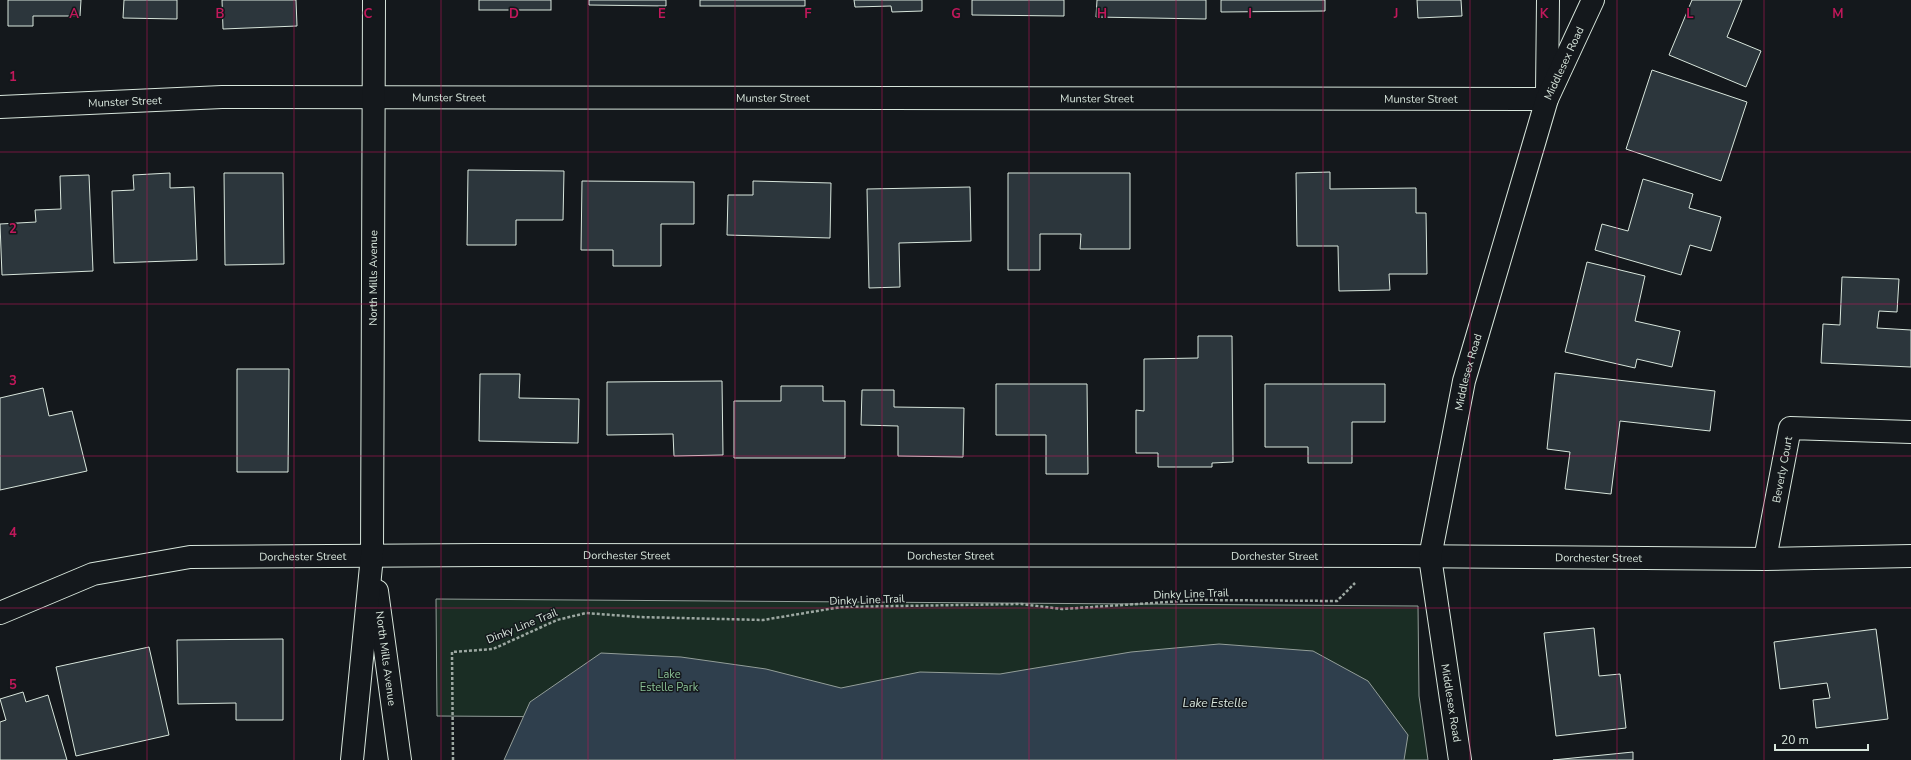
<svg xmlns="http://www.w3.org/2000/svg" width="1911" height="760" viewBox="0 0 1911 760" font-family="'Nunito Sans',sans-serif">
<rect width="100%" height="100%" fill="#14181c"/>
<polygon fill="#1a2d24" stroke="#939e99" points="436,599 1418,606 1419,696 1428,760 582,760 581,717 437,716"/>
<polygon fill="#2f3f4d" stroke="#939e99" points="1219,644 1313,651 1368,681 1408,735 1404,760 504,760 530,702 601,653 681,657 766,669 841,688 920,672 1000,674 1131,652"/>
<g fill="#2c363c" stroke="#d8e6dc">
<polygon points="8,0 81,0 80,16 33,16 33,26 8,26"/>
<polygon points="124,0 177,0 177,19 123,18"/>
<polygon points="222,0 296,0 297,26 223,29"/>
<rect x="479" y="0" width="72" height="10"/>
<polygon points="589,0 666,0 666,6 589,5"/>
<rect x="700" y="0" width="105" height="6"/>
<polygon points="854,0 922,0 922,11 892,12 891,6 855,7"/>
<polygon points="972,0 1064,0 1064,16 972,15"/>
<polygon points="1097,0 1206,0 1206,19 1096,17"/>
<polygon points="1221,0 1325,0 1325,11 1221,12"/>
<polygon points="1417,0 1461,0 1462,16 1418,18"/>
<polygon points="1692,0 1742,0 1727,37 1761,51 1746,87 1669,55"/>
<polygon points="1652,70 1747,102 1721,181 1626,149"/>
<polygon points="468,170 564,171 563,220 516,220 516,245 467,245"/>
<polygon points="1330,172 1330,189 1416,188 1416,213 1426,213 1427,274 1389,274 1390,290 1339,291 1338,246 1297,246 1296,173"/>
<polygon points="170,173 170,188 194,187 197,260 114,263 112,191 134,190 133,175"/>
<polygon points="224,173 283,173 284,264 225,265"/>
<polygon points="1008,173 1130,173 1130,249 1080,249 1081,234 1040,234 1040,270 1008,270"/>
<polygon points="89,175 93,271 2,275 0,224 36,222 35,210 61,209 60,176"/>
<polygon points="1643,179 1693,194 1689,208 1721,217 1711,251 1690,245 1681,275 1595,250 1602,224 1628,231"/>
<polygon points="582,181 694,182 694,224 661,224 661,266 613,266 613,250 581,250"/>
<polygon points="753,181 831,183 830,238 727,235 728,195 753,195"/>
<polygon points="970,187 971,241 899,243 900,287 869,288 867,189"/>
<polygon points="1587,262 1645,276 1635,321 1680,331 1672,367 1637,359 1635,368 1565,352"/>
<polygon points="1842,277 1899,279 1897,312 1879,311 1877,328 1911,330 1911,367 1821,363 1823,324 1840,325"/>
<polygon points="1198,336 1232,336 1233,462 1212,463 1212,467 1158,467 1158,453 1136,453 1136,410 1144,411 1144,359 1198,358"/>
<polygon points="237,369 289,369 288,472 237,472"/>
<polygon points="1555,373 1715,391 1710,431 1620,421 1611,494 1565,489 1570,452 1547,449"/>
<polygon points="480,374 520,374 519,398 579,399 578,443 479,441"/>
<polygon points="722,381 723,455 674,456 673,434 607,435 607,382"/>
<polygon points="996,384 1087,384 1088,474 1046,474 1046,435 996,435"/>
<polygon points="1265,384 1385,384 1385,422 1352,422 1352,463 1308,463 1308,447 1265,447"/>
<polygon points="781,386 823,386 823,401 845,401 845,458 734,458 734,401 781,401"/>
<polygon points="43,388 49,416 72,411 87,471 0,490 0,398"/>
<polygon points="862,390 894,390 894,407 964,408 963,457 898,456 898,426 861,425"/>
<polygon points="1594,628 1599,676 1620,674 1626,728 1556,736 1544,633"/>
<polygon points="1876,629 1888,719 1816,728 1813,700 1830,698 1827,683 1780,689 1774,642"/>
<polygon points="283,639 283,720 236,720 236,703 178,704 177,640"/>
<polygon points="149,647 169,735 76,756 56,667"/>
<polygon points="23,692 26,702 48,695 67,760 0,760 0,722 6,720 0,699"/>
<polygon points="1633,752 1633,760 1553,760"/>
</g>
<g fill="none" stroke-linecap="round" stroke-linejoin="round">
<g stroke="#d8e6dc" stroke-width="24">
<g id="minor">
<polyline points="1547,92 1548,0"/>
<path id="s1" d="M 0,107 L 222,97 L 1547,99"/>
<path id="s2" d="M 1765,559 L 1790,428 L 1911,432"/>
<path id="s3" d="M 0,613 L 93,574 L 190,557 L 484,555 L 1395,556 L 1765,559 L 1911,556"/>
<path id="s4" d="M 1460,760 L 1430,557 L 1464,381 L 1547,99 L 1593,0"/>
</g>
</g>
<g stroke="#d8e6dc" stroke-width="24">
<g id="primary">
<path id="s5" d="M 377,591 L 400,760"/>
<path id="s6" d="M 352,760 L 372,556 L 374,0"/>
</g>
</g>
<polyline stroke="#9da8a2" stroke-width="2.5" stroke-dasharray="3 2" stroke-linecap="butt" points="453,760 452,652 493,649 557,620 586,613 639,617 763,620 841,607 1021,604 1062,609 1198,600 1337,601 1355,583"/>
<use href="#minor" stroke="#14181c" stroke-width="22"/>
<use href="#primary" stroke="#14181c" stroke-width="22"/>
</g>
<path fill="none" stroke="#c2185b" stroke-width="1" stroke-opacity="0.55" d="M 147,0 L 147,760M 294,0 L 294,760M 441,0 L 441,760M 588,0 L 588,760M 735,0 L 735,760M 882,0 L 882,760M 1029,0 L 1029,760M 1176,0 L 1176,760M 1323,0 L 1323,760M 1470,0 L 1470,760M 1617,0 L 1617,760M 1764,0 L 1764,760M 0,152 L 1911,152M 0,304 L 1911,304M 0,456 L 1911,456M 0,608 L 1911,608"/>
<g text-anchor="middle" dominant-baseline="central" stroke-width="3" stroke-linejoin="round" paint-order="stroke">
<g font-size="11" fill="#d8e6dc" stroke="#14181c">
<text stroke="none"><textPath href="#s4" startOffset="718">Middlesex Road</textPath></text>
<text stroke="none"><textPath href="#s1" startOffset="449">Munster Street</textPath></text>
<text stroke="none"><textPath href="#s1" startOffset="773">Munster Street</textPath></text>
<text stroke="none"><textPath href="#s1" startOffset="1097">Munster Street</textPath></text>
<text stroke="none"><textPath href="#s1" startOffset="1421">Munster Street</textPath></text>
<text stroke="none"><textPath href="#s1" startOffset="125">Munster Street</textPath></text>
<text stroke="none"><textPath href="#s6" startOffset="483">North Mills Avenue</textPath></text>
<text stroke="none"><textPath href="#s4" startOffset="394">Middlesex Road</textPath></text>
<text stroke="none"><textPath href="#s2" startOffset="91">Beverly Court</textPath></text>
<text stroke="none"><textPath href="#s3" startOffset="636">Dorchester Street</textPath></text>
<text stroke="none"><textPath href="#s3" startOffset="312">Dorchester Street</textPath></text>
<text stroke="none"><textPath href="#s3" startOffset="960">Dorchester Street</textPath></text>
<text stroke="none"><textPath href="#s3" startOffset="1284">Dorchester Street</textPath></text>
<text stroke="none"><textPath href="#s3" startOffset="1608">Dorchester Street</textPath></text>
<text transform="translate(1191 594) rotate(-2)">Dinky Line Trail</text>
<text transform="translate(867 600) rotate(-2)">Dinky Line Trail</text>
<text transform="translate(522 626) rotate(-22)">Dinky Line Trail</text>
<text stroke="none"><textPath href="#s5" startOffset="68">North Mills Avenue</textPath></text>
<text transform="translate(1451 703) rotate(81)">Middlesex Road</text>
</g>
<g font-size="11" fill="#8ac095" stroke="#14181c">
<text x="669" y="674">Lake<tspan x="669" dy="13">Estelle Park</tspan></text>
</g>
<g font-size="12" font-style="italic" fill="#d8e6dc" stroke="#14181c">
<text x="1215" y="703">Lake Estelle</text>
</g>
</g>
<g font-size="13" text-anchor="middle" font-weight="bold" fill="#c2185b" stroke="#14181c" stroke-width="3" stroke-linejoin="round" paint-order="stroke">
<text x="74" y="18">A</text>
<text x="220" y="18">B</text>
<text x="368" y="18">C</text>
<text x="514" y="18">D</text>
<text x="662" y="18">E</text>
<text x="808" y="18">F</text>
<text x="956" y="18">G</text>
<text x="1102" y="18">H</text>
<text x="1250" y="18">I</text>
<text x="1396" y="18">J</text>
<text x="1544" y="18">K</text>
<text x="1690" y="18">L</text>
<text x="1838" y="18">M</text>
<text x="13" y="81">1</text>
<text x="13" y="233">2</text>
<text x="13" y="385">3</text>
<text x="13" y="537">4</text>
<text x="13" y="689">5</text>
</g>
<path d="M1775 744v6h93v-6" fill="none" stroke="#d8e6dc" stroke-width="2"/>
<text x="1781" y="744" font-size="12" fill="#d8e6dc" stroke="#14181c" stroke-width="3" paint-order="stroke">20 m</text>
</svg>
